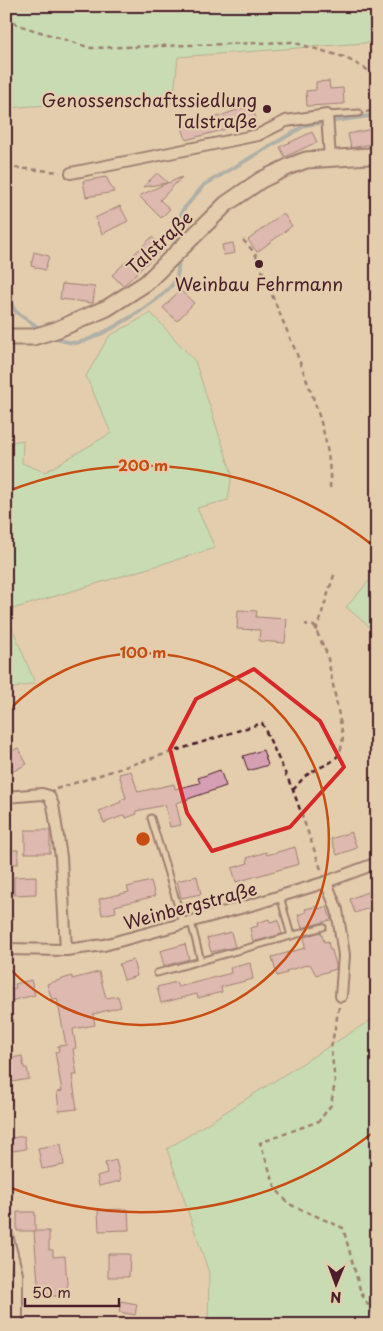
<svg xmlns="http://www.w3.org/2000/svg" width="383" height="1331" viewBox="0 0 383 1331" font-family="'Playpen Sans',sans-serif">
<rect width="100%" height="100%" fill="#e4cdad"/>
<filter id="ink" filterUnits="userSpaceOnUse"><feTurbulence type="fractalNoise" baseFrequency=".02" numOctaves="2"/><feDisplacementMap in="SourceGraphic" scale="10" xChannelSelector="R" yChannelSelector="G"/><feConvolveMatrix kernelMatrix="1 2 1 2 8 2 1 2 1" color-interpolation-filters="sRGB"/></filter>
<g filter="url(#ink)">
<g fill="#a7ecb8" stroke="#788672">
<polygon points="6,6 377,6 377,42 178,57 173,103 73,103 6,108"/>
<polygon points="151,313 195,361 232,474 228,500 197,508 215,548 6,611 6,443 23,440 22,463 45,472 111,433 86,376 109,336"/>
<polygon points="377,572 377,633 346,607"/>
<polygon points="6,613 35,683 10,689 6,685"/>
<polygon points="377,1016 377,1325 208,1325 209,1273 167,1149"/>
</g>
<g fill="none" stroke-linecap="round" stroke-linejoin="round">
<g stroke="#718c9f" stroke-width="4">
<polyline points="176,247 175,242 182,211 204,185 306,125 377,115"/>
<polyline points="6,296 16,312 42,330"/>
<path d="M 53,336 C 58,339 68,343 75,343 C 95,342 167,298 176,279 C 179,271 179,265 177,257"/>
</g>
</g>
<g fill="#d69fb4" stroke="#4a1f2b">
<polygon points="329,81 330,89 343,88 344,104 307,106 306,91 316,90 316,82"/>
<polygon points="251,105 256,118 226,129 186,140 182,127 220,116"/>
<polygon points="377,128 377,143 351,148 348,134"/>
<polygon points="312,132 317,142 285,157 280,147"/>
<polygon points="157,173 168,183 182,177 160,200 170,209 161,218 139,196 167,183 143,187"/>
<polygon points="106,177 114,192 86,197 83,181"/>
<polygon points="120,206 128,221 102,234 95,218"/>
<polygon points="283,213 292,226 257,252 248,240"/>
<polygon points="152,237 163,248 123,286 112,275"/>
<polygon points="233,243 235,253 224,255 222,245"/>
<polygon points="34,252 49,256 45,270 31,266"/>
<polygon points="62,284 95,287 93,303 60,299"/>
<polygon points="180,290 194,303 177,321 163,308"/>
<polygon points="238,610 257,611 256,617 287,619 285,643 259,641 260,630 237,629"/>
<polygon points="18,748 27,764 6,775 6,754"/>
<polygon points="263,750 268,765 248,771 243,756"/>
<polygon points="220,770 226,786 176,803 181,825 170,827 165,805 136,811 137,814 126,818 125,815 104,823 99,811 121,802 120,800 126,798 119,774 131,771 138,792 174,784 175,789 200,783 198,778"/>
<rect x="25" y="830" width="25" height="23"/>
<polygon points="351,832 357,848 337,855 331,839"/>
<polygon points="295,847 299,864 236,882 232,868 248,863 247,858 266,852 267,855"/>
<rect x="6" y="850" width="12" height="14"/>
<polygon points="36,876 36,894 14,895 14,877"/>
<polygon points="197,876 201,894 181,898 177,881"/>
<polygon points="151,881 155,896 115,906 116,912 102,915 99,899 129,892 127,887"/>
<polygon points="367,892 372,907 355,913 350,899"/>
<polygon points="318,906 318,909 327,906 331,920 302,928 298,915 306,912 305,909"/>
<polygon points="269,919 270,922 278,920 282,934 253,942 250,928 258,926 257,923"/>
<polygon points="231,932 235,947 211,952 207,938"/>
<polygon points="321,932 324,942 328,941 330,950 332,950 336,965 336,969 316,975 310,964 286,971 287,973 277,976 272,957 305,948 304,937"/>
<polygon points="185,944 189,959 164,966 160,951"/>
<polygon points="133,960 137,976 124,980 119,964"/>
<polygon points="250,963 253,979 221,987 222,992 198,998 197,994 161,1003 157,987 176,982 178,987 231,973 230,968"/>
<polygon points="99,972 106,998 118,996 121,1007 93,1014 95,1025 73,1029 76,1048 73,1049 77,1075 72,1075 77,1109 59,1111 57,1092 62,1091 55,1052 59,1051 58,1046 66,1045 57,998 52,1000 47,984 72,976 72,979"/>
<polygon points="31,980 35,995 6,1002 6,990 16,988 15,984"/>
<polygon points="22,1056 24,1068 27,1068 29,1079 6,1083 6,1059"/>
<polygon points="24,1136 26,1149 6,1152 6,1139"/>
<polygon points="61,1144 64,1165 42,1169 38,1148"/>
<polygon points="116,1160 121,1181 99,1186 97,1176 107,1173 105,1163"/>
<polygon points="128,1209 129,1230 99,1231 98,1210"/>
<polygon points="17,1212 35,1212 35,1231 49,1231 49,1250 53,1250 53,1257 65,1256 68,1296 39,1296 34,1231 17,1231"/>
<polygon points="108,1254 130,1254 129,1277 108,1277"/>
<polygon points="121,1301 137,1304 135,1315 119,1312"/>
</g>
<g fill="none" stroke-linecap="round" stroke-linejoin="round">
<g stroke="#4a1f2b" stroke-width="9">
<g id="lane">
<polyline points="327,115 359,113"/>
<polyline points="151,818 183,923"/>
<polyline points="280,896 291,936"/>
<polyline points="191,922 201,961"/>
<polyline points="157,973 323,927"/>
</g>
</g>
<g stroke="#4a1f2b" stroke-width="14">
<g id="street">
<polyline points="71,173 258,135 286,121 327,115 330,159"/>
<polyline points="6,797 42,794 49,796 53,805 61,857 66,950"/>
<polyline points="326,882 337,910 344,955 341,996"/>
<polyline points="6,949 66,950 104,945 255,904 326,882 377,863"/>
<polyline points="6,1231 17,1274 17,1325"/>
</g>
</g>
<g stroke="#4a1f2b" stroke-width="19">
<polyline id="secondary" points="6,337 33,337 56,330 107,308 146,283 226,204 261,180 290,166 306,160 369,156 377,155"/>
</g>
<g stroke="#4a1f2b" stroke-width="2.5" stroke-dasharray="5 4" stroke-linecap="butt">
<polyline points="6,16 18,25 91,48 292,42 344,57 377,75"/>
<polyline points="366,112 377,110"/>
<polyline points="6,167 60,172"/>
<path d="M 243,240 L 255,253 C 268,286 282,319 296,352 C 313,397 332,441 330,489"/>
<polyline points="316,631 335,572"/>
<polyline points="56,789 262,723 293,790 322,872"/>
<path d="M 293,790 C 298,785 302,778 307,775 C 327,761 341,766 343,736 L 327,654 L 314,626 L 305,624"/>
<polyline points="339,1007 331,1048 335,1082 331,1105 319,1121 260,1143 276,1189 289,1204 343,1228 361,1293 377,1320"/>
</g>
<use href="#lane" stroke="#e4cdad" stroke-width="5"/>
<use href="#street" stroke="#e4cdad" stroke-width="10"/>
<use href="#secondary" stroke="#e4cdad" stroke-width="15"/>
</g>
</g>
<path d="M0 0H383V1331H0ZM 254,669 L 320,721 L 344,767 L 290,827 L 212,851 L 187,813 L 170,749 L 196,699 Z" fill="#e4cdad" fill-opacity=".55" fill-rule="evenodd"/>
<path fill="none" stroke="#d62828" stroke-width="4" stroke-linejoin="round" d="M 254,669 L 320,721 L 344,767 L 290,827 L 212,851 L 187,813 L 170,749 L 196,699 Z"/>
<g fill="none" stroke="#c84d12" stroke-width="2.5">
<path d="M7 712A186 186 0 1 1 7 966"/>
<path d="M375 1131A373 373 0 0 1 6 1186M6 492A373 373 0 0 1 375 547"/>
</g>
<g fill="#4a1f2b" stroke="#e4cdad" stroke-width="2">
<circle cx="267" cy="109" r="5"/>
<circle cx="259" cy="264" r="5"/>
</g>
<g text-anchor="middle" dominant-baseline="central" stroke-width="4.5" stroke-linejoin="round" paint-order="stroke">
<g font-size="18" fill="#4a1f2b" stroke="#e4cdad" text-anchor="end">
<text x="257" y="99">Genossenschaftssiedlung<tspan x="257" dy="21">Talstraße</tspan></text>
<text x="259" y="283" text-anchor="middle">Weinbau Fehrmann</text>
</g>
<g font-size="18" fill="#4a1f2b" stroke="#e4cdad">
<text transform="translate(159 242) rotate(-43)">Talstraße</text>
<text transform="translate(190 905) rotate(-15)">Weinbergstraße</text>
</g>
</g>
<circle cx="143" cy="839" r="8" fill="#c84d12" stroke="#e4cdad" stroke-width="2.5"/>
<g font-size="15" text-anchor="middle" font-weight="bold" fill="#c84d12" stroke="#e4cdad" stroke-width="4.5" stroke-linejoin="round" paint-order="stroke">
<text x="143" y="471">200 m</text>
<text x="143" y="658">100 m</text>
</g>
<rect width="383" height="1331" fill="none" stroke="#e4cdad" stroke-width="25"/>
<rect x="12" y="12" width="358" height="1306" fill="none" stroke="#4a1f2b" stroke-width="2" filter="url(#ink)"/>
<g transform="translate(336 1284) rotate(181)" stroke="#e4cdad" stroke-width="4" paint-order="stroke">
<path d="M0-4L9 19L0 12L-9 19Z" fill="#4a1f2b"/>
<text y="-8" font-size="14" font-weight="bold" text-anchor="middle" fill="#4a1f2b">N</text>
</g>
<path d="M25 1298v8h94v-8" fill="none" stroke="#4a1f2b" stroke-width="2.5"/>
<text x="32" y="1298" font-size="15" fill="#4a1f2b" stroke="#e4cdad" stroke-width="4" paint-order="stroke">50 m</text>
</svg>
